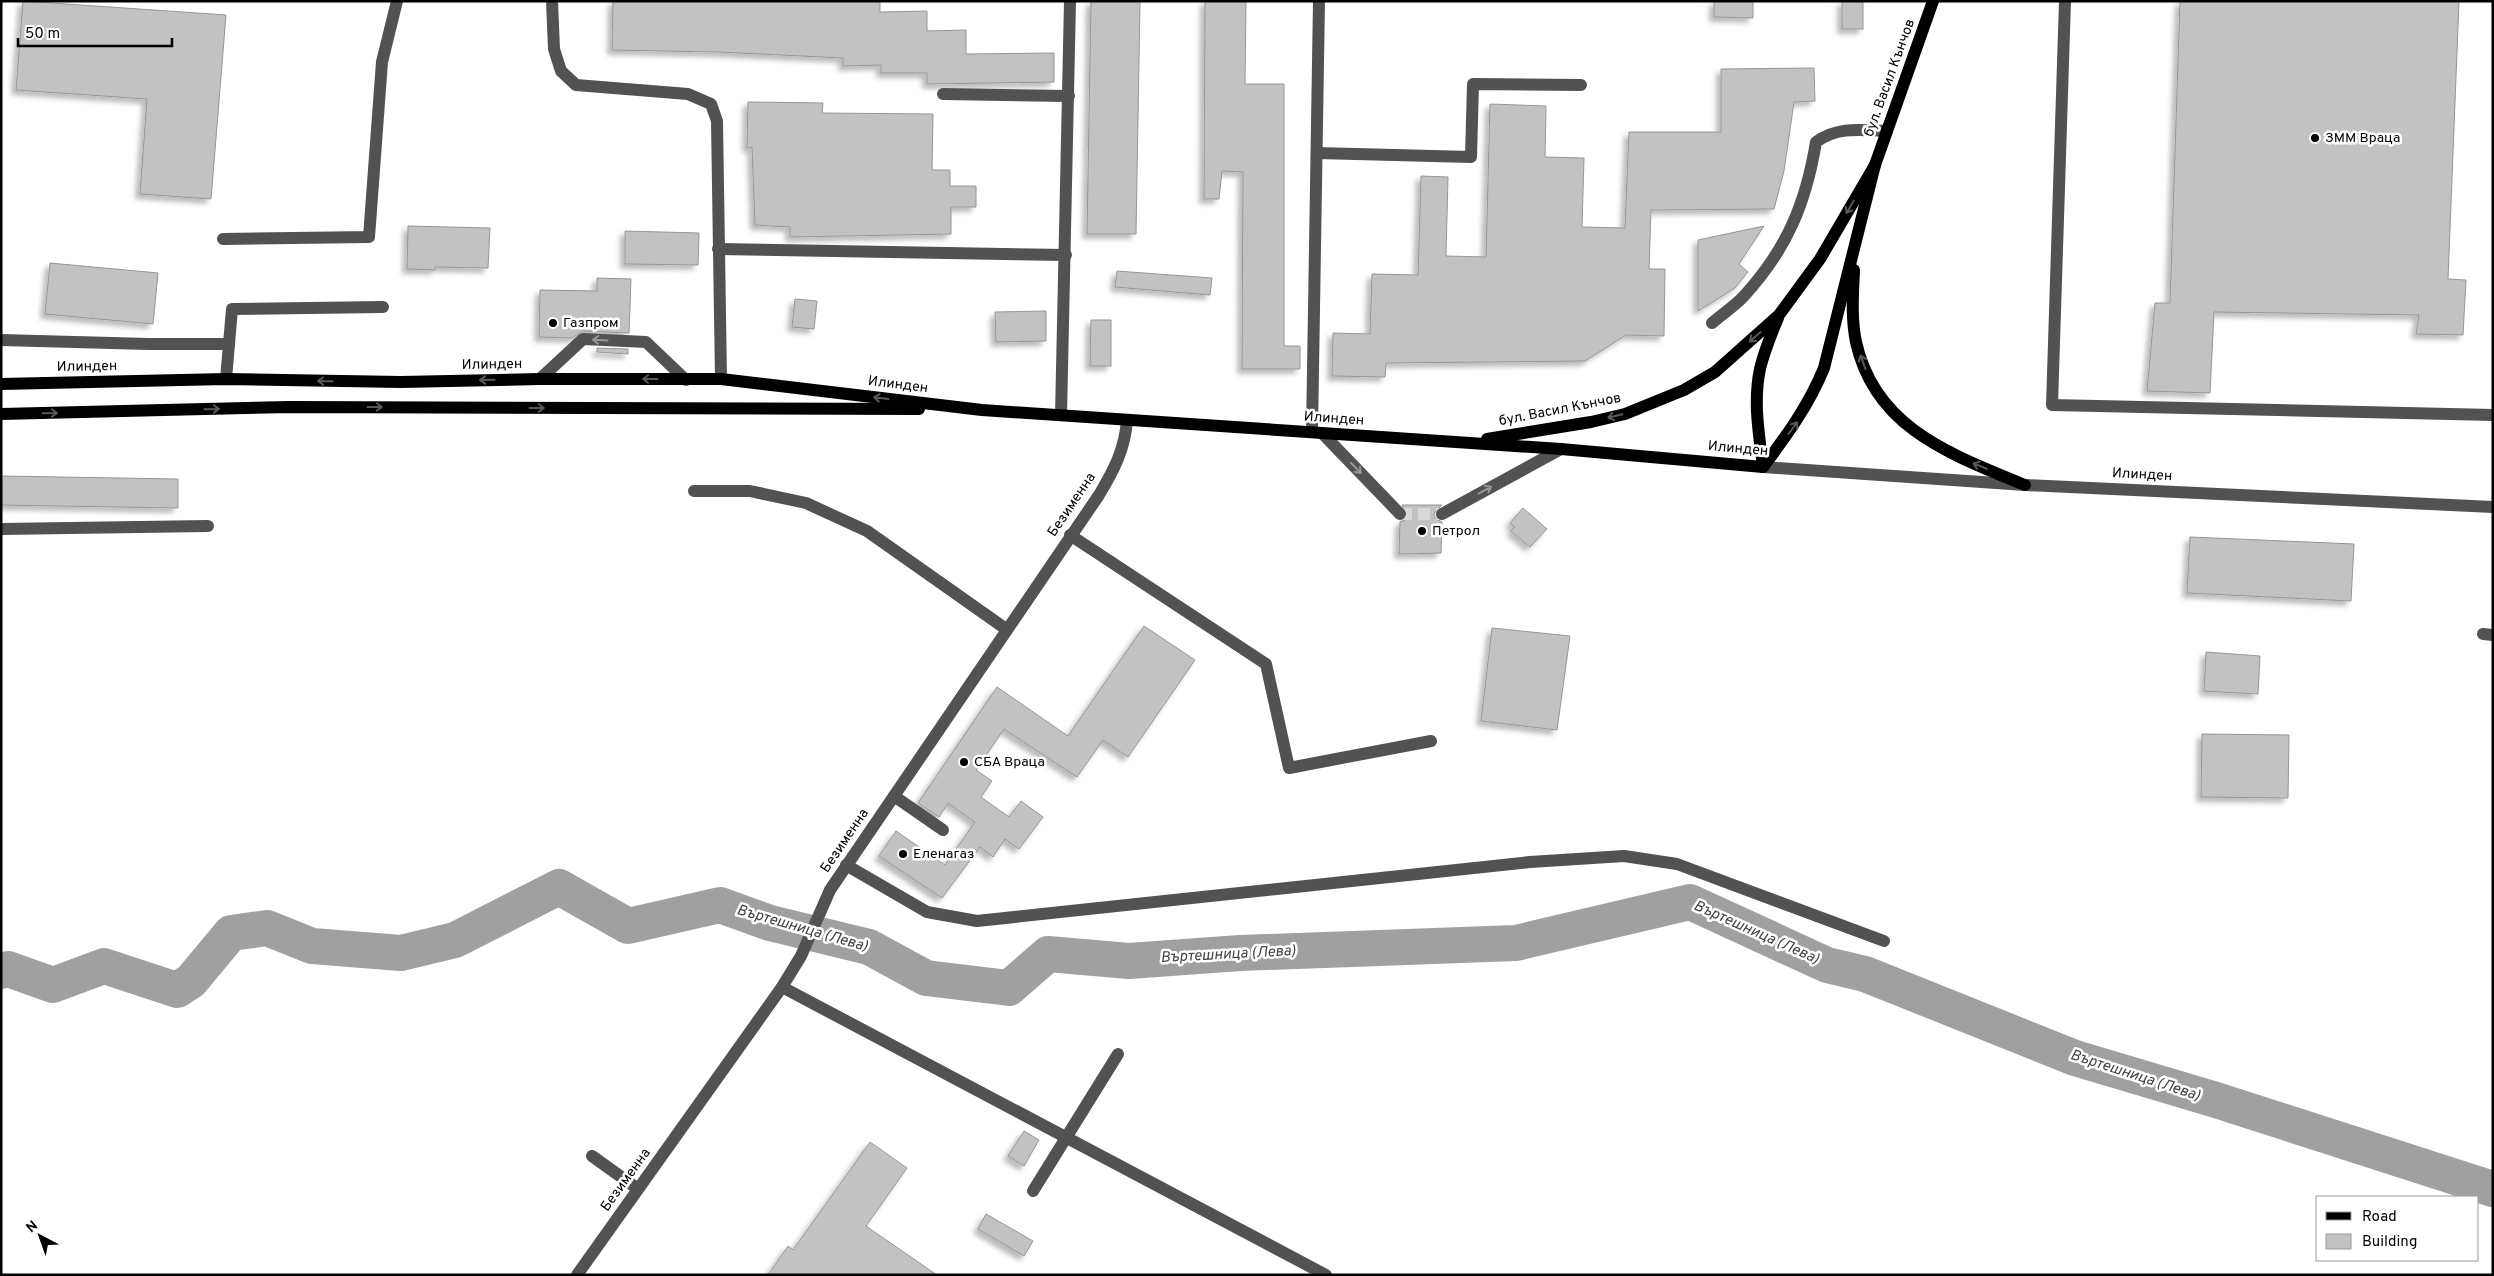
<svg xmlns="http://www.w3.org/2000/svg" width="2494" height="1276" viewBox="0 0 2494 1276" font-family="Overpass,sans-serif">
<defs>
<filter id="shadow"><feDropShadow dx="-4.5" dy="4.5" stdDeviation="2.5" flood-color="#0004"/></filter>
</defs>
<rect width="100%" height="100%" fill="#fff"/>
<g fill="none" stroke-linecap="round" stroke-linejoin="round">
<polyline stroke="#a0a0a0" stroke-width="36" points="1,971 8,969 53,985 104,966 177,990 191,981 231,933 267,928 312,946 401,953 455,940 559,887 628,926 720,905 770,923 869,947 926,978 1009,988 1048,954 1129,961 1240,953 1516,943 1690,902 1827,965 1865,974 2075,1058 2216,1100 2493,1189"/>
</g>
<g fill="#c2c2c2" stroke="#969696" filter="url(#shadow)">
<polygon points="23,1 226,15 211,199 140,194 147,99 16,90"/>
<polygon points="613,1 880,1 880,12 927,11 927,31 966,30 966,54 1054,53 1054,82 927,84 927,73 881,73 881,65 843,66 843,58 718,52 612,50"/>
<polygon points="1091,1 1140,1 1136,234 1087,234"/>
<polygon points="1205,1 1246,1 1245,84 1284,84 1284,346 1300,346 1300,369 1242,369 1243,172 1222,171 1219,199 1204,199"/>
<polygon points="1714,1 1753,1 1753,18 1714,17"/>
<rect x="1842" y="1" width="21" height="28"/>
<polygon points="2180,1 2459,1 2448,279 2466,280 2463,335 2416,334 2419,315 2214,312 2210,393 2147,391 2155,303 2170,303"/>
<polygon points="1814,68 1815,101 1794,102 1784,171 1774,209 1651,210 1649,269 1665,269 1664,336 1626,335 1585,361 1386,363 1385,377 1332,376 1333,333 1370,334 1372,274 1418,275 1421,176 1448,177 1446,256 1486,257 1490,104 1546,106 1545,157 1584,158 1582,227 1625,228 1629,132 1721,132 1721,69"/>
<polygon points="748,102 823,103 822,113 933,114 932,170 950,170 950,186 976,186 976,207 951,207 951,234 790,237 790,227 755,225 752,147 747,148"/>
<polygon points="408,226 490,228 488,268 435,267 435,270 407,269"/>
<polygon points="1764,226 1739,264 1748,272 1735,288 1698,311 1698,240"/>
<polygon points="625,231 699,233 698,265 625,264"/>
<polygon points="50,263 158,273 153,324 45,314"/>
<polygon points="1117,271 1212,278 1210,295 1115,287"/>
<polygon points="597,278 631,279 629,333 583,331 572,338 539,337 540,290 597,291"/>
<polygon points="795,299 817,301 814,329 792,327"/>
<polygon points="1046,311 1046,341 996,342 995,312"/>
<polygon points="1091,320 1111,320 1111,366 1090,366"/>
<polygon points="597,348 628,349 628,354 597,352"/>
<polygon points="1,476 178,479 178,508 1,505"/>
<polygon points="1402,505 1442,505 1434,513 1435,518 1442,522 1441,553 1399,554 1400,522 1405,520 1408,516"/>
<polygon points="1523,508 1547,529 1530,547 1511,531 1515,527 1510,523"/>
<polygon points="2190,537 2354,544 2351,601 2187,593"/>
<polygon points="1144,626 1195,660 1128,757 1103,740 1077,777 1004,729 976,770 992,781 981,797 1009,817 1021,801 1043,817 1019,849 1005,839 993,857 980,847 942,898 879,856 896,831 945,865 975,822 948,803 939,817 918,803 997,687 1068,736"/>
<polygon points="1492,628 1570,636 1557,730 1481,721"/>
<polygon points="2206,652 2260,656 2258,694 2204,691"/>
<polygon points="2202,734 2289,735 2288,798 2201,797"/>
<polygon points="1024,1131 1039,1140 1024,1166 1008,1156"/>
<polygon points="870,1142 907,1168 866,1226 937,1275 768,1275 788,1246 793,1250"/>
<polygon points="986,1214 1033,1241 1024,1256 978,1229"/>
</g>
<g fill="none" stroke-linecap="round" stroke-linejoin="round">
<polyline stroke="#d9d9d9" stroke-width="12" stroke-dasharray="12 6" stroke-linecap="butt" points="1400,514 1442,514"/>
<g stroke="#525252" stroke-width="12">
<polyline points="552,1 554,49 561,71 576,85 688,94 711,104 717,121 721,379"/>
<polyline points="2065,1 2052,405 2493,415"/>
<polyline points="943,94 1069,96"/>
<polyline points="1317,153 1471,157 1473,84 1581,85"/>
<polyline points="223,239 369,237 382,62 397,1"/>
<polyline points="718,249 1066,255"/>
<path d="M 1712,323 C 1722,314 1735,306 1744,296 C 1787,249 1806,203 1816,142 C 1838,126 1861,130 1887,131"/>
<polyline points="1,340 149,344 229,344"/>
<polyline points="226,379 232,309 383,307"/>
<polyline points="540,379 583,339 646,342 686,380"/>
<polyline points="1061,415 1070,1"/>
<polyline points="1312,432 1319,1"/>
<polyline points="1322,433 1400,514"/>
<polyline points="1763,467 2025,485 2493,507"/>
<polyline points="694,491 750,491 806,503 867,531 1006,629"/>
<polyline points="1442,514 1561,449"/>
<polyline points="1,529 208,526"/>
<polyline points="1070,535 1266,664 1289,768 1431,741"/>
<polyline points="2483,634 2493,635"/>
<polyline points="894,796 943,830"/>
<polyline points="846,865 927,912 977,921 1530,862 1624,856 1677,864 1884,941"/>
<polyline points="782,987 1326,1275"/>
<polyline points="592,1156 638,1189"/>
<polyline points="1033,1191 1118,1054"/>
<path d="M 577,1275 L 782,987 L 801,956 L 830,890 L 1099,495 C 1114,470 1125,449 1127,420"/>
</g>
<g stroke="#000" stroke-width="12">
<path d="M 1854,270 C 1853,294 1851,318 1856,342 C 1875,429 1953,455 2025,485"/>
<polyline points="1,384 226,379 401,382 540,379 721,379 982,410 1561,449 1763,467"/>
<polyline points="1,414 290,407 919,409"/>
<polyline points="1487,439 1591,422 1625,414 1684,390 1715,372 1779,315 1820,259 1875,165"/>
<path d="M 1763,467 C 1787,435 1809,405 1824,368 L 1875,165 L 1933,1"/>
<path d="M 1763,467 C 1759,434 1753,402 1760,369 C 1764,351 1771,335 1778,318"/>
</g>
</g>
<defs><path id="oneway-shaft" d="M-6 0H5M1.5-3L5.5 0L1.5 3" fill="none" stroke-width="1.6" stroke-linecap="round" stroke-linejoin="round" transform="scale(1.25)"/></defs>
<g stroke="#595959">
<use href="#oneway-shaft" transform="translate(1850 207) rotate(120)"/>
<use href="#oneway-shaft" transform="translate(1755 337) rotate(139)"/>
<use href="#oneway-shaft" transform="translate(1863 362) rotate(-110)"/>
<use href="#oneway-shaft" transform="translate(650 379) rotate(-180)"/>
<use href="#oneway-shaft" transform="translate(487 380) rotate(179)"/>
<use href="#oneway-shaft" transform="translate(325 381) rotate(-179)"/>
<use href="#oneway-shaft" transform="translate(881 398) rotate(-173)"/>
<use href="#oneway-shaft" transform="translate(375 407)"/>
<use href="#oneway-shaft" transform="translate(537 408)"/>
<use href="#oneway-shaft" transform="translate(212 409) rotate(-1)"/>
<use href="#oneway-shaft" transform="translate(50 413) rotate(-1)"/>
<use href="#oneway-shaft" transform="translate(1615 416) rotate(166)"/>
<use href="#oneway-shaft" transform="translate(1793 428) rotate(-53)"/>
<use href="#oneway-shaft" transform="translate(1980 466) rotate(-158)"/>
</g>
<g stroke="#979797">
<use href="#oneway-shaft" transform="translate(600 340) rotate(-177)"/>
<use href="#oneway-shaft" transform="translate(1356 468) rotate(46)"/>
<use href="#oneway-shaft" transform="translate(1485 490) rotate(-28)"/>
</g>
<g fill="#000" stroke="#fff" stroke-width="2">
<circle cx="2315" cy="138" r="5"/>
<circle cx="553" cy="323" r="5"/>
<circle cx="1422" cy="531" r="5"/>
<circle cx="964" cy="762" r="5"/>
<circle cx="903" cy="854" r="5"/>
</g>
<g text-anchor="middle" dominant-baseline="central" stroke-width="5" stroke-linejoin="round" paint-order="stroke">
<g font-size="14" fill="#000" stroke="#fff">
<text transform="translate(1890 78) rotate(-70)">бул. Васил Кънчов</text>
<text transform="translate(492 365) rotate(-1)">Илинден</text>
<text transform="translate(87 367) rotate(-1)">Илинден</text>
<text transform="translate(898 385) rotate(7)">Илинден</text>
<text transform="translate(1560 410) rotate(-11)">бул. Васил Кънчов</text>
<text transform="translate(1334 419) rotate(4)">Илинден</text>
<text transform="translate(1738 449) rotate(5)">Илинден</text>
<text transform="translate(2142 475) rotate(3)">Илинден</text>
<text transform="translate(1072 505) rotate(-56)">Безименна</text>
<text transform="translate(845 841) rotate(-56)">Безименна</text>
<text transform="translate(626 1180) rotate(-54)">Безименна</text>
</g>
<g font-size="14" fill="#000" stroke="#fff" text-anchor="start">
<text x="2325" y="138">ЗММ Враца</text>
<text x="563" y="323">Газпром</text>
<text x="1432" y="531">Петрол</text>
<text x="974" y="762">СБА Враца</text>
<text x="913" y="854">Еленагаз</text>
</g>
<g font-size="15" font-style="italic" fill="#414141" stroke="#fff">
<text transform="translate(802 929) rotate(16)">Въртешница (Лева)</text>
<text transform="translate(1756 933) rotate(24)">Въртешница (Лева)</text>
<text transform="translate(1228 955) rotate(-3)">Въртешница (Лева)</text>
<text transform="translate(2135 1076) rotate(18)">Въртешница (Лева)</text>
</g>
</g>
<rect width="2494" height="1276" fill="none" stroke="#000000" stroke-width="5"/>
<rect x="2316" y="1196" width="162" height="65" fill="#ffffff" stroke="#999999"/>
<rect x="2326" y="1212" width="25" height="8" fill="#000000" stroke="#999999"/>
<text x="2362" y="1221" font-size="15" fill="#000000">Road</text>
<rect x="2326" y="1234" width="25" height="15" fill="#c2c2c2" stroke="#999999"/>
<text x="2362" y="1246" font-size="15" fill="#000000">Building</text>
<g transform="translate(40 1236) rotate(319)" stroke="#ffffff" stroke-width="4" paint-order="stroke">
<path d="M0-4L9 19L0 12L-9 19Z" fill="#000000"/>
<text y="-8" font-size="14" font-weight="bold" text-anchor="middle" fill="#000000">N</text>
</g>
<path d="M18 38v8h154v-8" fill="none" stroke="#000000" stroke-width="2.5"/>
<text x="25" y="38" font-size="15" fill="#000000" stroke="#ffffff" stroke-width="4" paint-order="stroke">50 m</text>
</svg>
